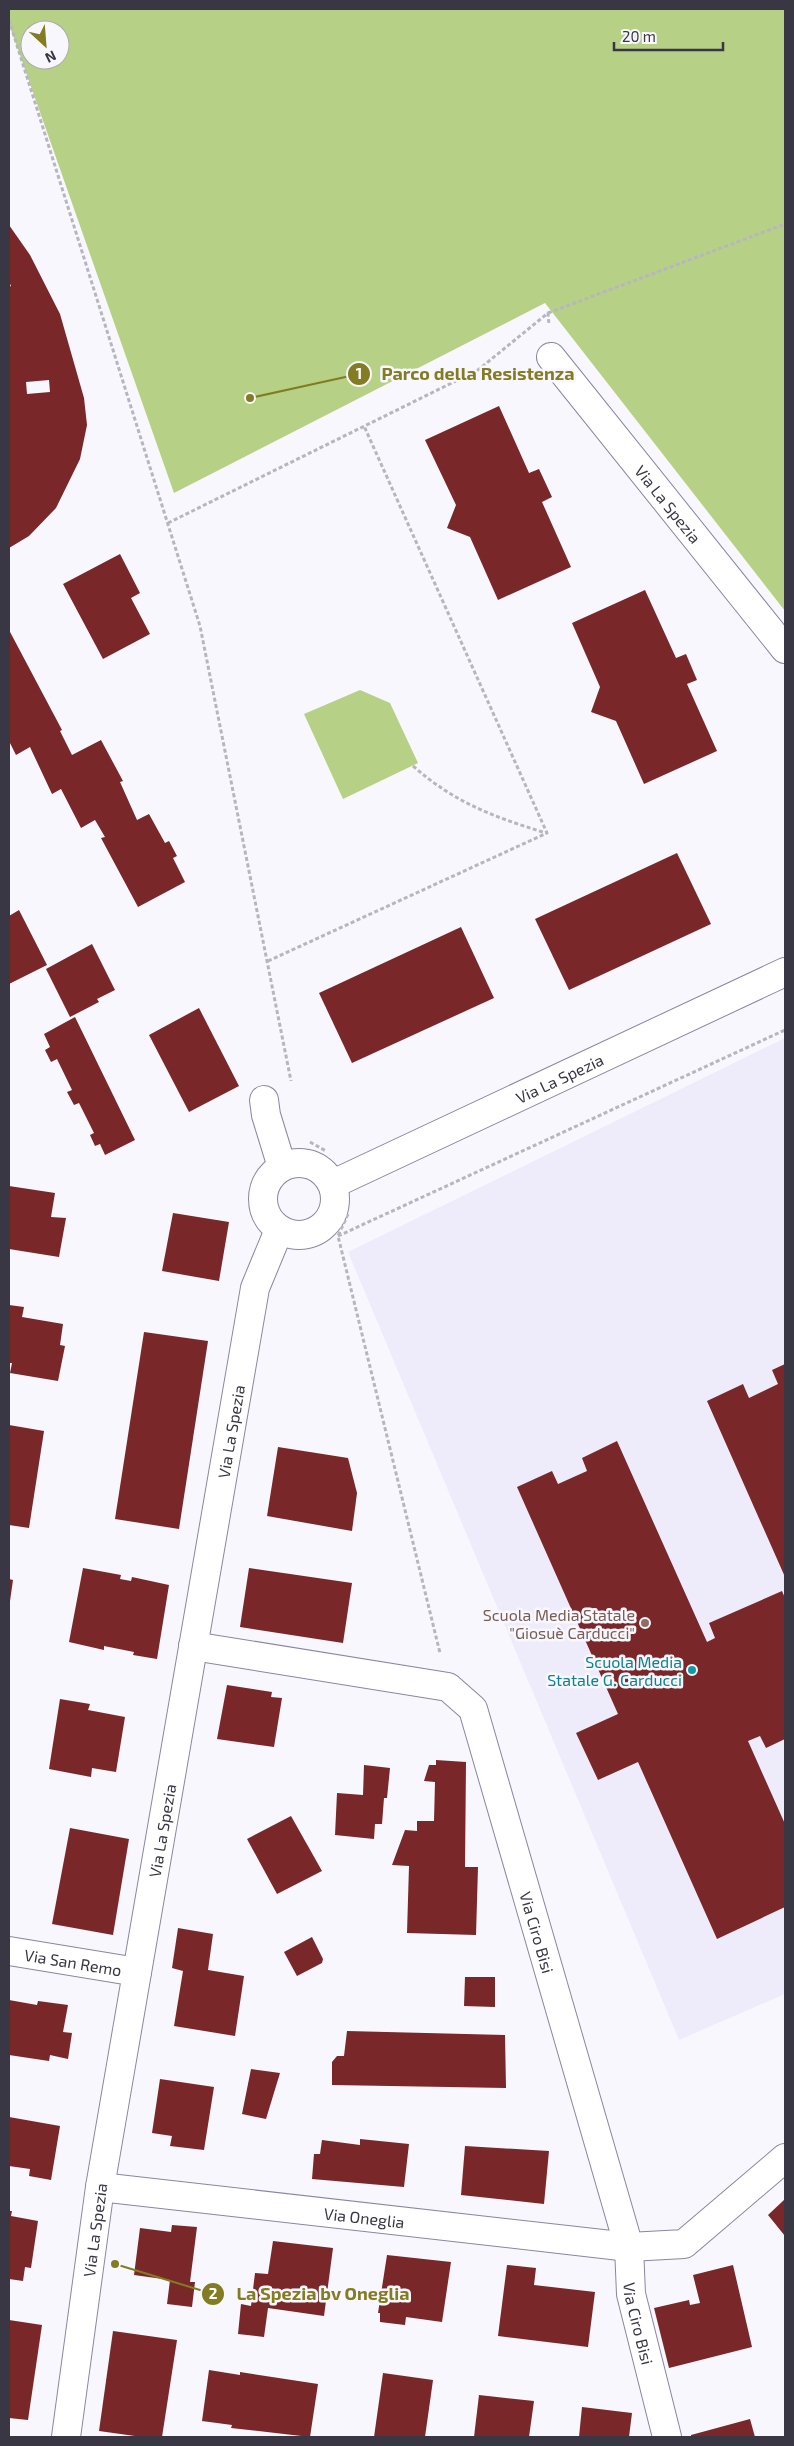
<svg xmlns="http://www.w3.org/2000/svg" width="794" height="2446" viewBox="0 0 794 2446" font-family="'Exo 2',sans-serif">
<rect width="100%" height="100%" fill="#f8f7fd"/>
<polygon fill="#eeecfb" points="785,1038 785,1994 679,2040 348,1252"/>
<g fill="#b6d186" fill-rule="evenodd">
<path d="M 9,9 L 785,9 L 785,611 L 545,303 L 174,493 L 9,24 ZM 30,30 L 60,30 L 60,60 L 30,60 Z"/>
<polygon points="360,690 390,703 418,763 343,799 304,714"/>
</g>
<g fill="#792728" fill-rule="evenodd">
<path d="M 9,225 L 30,255 L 60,314 L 84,398 L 87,425 L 80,459 L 56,508 L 29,536 L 9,548 L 9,287 L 11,286 L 9,282 ZM 49,380 L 50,392 L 27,394 L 26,382 Z"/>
<polygon points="499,406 529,473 539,469 552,497 542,502 571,567 498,600 470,537 447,528 456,505 425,440"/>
<polygon points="120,554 140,593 131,598 150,634 103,659 63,584"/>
<polygon points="645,590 676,658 686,654 697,680 687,684 717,751 644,784 616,721 591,712 600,687 572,623"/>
<polygon points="9,630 62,730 60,731 72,755 101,740 123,781 120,782 137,820 149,814 165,843 169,841 177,856 173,858 185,882 138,907 101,838 105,837 95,820 81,828 61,789 52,794 30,747 16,755 9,741"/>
<polygon points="677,853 711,924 569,990 535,919"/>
<polygon points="19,910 47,965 9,984 9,916"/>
<polygon points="461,927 494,998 352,1063 319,993"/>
<polygon points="92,944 115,990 97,999 99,1002 70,1017 46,969"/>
<polygon points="199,1008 239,1086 189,1112 149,1035"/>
<polygon points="75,1017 135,1140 105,1155 100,1144 95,1146 90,1135 94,1133 79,1103 74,1105 67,1092 72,1090 57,1059 51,1062 45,1050 50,1047 44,1034"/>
<polygon points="9,1186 55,1193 51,1217 66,1218 59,1257 9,1249"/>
<polygon points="173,1213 229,1222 219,1281 162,1271"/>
<polygon points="9,1305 24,1307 22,1317 63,1324 60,1345 65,1346 58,1381 10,1373 12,1363 9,1363"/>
<polygon points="144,1332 208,1341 179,1529 115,1519"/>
<polygon points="785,1364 785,1577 707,1401 743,1384 749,1398 778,1384 772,1370"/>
<polygon points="9,1425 44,1431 29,1528 9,1525"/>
<polygon points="617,1441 707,1642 715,1638 709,1623 782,1591 785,1598 785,1739 766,1748 760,1736 748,1741 785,1824 785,1907 717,1939 638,1762 598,1780 576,1733 618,1714 517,1487 552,1471 558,1484 587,1471 582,1458"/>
<polygon points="278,1447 348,1458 357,1493 352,1531 267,1516"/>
<polygon points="83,1568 121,1575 120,1579 131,1581 132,1577 169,1585 157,1659 133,1655 134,1652 104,1646 104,1650 69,1642"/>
<polygon points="249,1568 352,1583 343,1643 240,1627"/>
<polygon points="9,1579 13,1580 10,1601 9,1601"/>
<polygon points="227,1685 272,1692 271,1697 282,1698 274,1747 217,1739"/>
<polygon points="60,1699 90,1704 88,1710 125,1717 116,1772 92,1768 91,1777 49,1769"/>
<polygon points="436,1760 466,1762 465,1867 478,1867 476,1935 407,1933 409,1866 392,1865 405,1830 417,1831 417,1821 434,1821 435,1782 424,1781 429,1765 436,1765"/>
<polygon points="364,1765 390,1768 387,1798 384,1798 382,1824 375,1824 374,1839 335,1835 337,1793 363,1795"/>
<polygon points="291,1816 322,1871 277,1894 247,1839"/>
<polygon points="70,1828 129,1839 113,1935 52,1924"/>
<polygon points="178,1928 213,1934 208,1970 244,1976 235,2036 174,2026 183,1971 172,1968"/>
<polygon points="312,1937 323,1959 322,1963 297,1976 284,1952"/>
<polygon points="465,1977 495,1977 495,2007 464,2006"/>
<polygon points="9,2000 37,2005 38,2001 68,2005 63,2032 72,2033 68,2059 50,2055 49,2061 9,2055"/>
<polygon points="347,2031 505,2035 506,2088 332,2085 332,2062 337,2056 344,2056"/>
<polygon points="251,2069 280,2073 266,2119 242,2114"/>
<polygon points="160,2079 214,2087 204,2150 170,2146 172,2136 152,2133"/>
<polygon points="9,2117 60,2126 51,2180 29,2176 30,2169 9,2166"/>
<polygon points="360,2139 409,2144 404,2187 312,2179 314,2154 320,2154 322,2140 360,2145"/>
<polygon points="465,2146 549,2151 544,2204 461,2195"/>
<polygon points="785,2199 785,2236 768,2215"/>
<polygon points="9,2211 12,2211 11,2216 38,2221 31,2268 25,2267 23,2281 9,2279"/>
<polygon points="172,2225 197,2227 190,2282 195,2282 192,2307 167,2304 170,2280 134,2275 140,2228 171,2232"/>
<polygon points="273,2241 333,2248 324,2316 268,2308 264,2337 238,2334 241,2304 251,2306 255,2273 268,2274"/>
<polygon points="387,2255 451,2262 442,2322 406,2317 405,2325 380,2322 380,2313 378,2313"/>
<polygon points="507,2265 536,2268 534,2285 595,2292 588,2347 498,2336"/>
<polygon points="733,2265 752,2347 669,2368 654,2308 689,2300 690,2305 700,2303 693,2275"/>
<polygon points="9,2320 42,2325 28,2420 9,2418"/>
<polygon points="113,2331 177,2340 162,2437 142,2437 99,2431"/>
<polygon points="209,2370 240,2375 240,2372 318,2384 310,2437 231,2428 232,2425 202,2421"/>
<polygon points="383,2373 433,2380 425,2437 374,2437"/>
<polygon points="479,2395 534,2401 529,2437 474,2437"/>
<polygon points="582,2407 632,2413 629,2437 579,2437"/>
<polygon points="750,2419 755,2437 691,2437 691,2435"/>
</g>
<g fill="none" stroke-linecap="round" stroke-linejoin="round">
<g stroke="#8a86a2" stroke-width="30">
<g id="minor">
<path id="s1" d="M 551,357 L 785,649"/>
<polyline points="264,1100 266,1115 282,1167"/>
<circle cx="299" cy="1199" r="36"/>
<path id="s2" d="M 333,1184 L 785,972"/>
<path id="s3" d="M 193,1646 L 448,1687 L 473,1709 L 629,2247 L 631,2294 L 667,2437"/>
<path id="s4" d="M 9,1951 L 137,1972"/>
<path id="s5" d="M 100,2187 L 629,2247 L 684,2244 L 785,2158"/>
<path id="s6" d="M 66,2437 L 100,2187 L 255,1288 L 279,1230"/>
</g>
</g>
<g stroke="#b7b6be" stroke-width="3" stroke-dasharray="4 2.5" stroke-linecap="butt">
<polyline points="9,20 200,626 291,1081"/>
<polyline points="548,313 785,224"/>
<polyline points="168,523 478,370 548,313 549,325"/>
<path d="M 413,766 C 455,803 494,817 546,833"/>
<polyline points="268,961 547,833 364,426"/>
<polyline points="310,1142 326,1151"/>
<polyline points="348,1214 338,1236 440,1653"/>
<polyline points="338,1236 785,1030"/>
</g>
<use href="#minor" stroke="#fff" stroke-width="28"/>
</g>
<circle fill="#8d6e63" stroke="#f8f7fd" stroke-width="2" cx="645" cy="1623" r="5"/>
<circle fill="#0f9aa8" stroke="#f8f7fd" stroke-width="2" cx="692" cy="1670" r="5"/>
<g text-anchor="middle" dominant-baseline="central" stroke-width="5" stroke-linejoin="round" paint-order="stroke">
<g font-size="16" fill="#393743" stroke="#f8f7fd">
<text stroke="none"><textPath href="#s1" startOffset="188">Via La Spezia</textPath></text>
<text stroke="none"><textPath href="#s2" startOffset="250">Via La Spezia</textPath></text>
<text stroke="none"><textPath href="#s6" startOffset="1019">Via La Spezia</textPath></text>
<text stroke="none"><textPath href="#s6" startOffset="614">Via La Spezia</textPath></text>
<text stroke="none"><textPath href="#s3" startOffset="524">Via Ciro Bisi</textPath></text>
<text stroke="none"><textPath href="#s4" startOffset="65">Via San Remo</textPath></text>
<text stroke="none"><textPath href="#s5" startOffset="266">Via Oneglia</textPath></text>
<text stroke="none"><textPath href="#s6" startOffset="209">Via La Spezia</textPath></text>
<text stroke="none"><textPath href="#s3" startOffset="929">Via Ciro Bisi</textPath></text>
</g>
<g font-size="16" fill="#785e54" stroke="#f8f7fd" text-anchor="end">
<text x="635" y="1614">Scuola Media Statale<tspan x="635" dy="18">"Giosuè Carducci"</tspan></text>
</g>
<g font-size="16" fill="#0d838f" stroke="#f8f7fd" text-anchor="end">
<text x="682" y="1661">Scuola Media<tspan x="682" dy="18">Statale G. Carducci</tspan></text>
</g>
</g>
<path fill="none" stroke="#837c22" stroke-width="2" d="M250 398L359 374M115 2264L213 2294"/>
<g fill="#837c22" stroke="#f8f7fd" stroke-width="2">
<circle cx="250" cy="398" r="5"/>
<circle cx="115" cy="2264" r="5"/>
<circle cx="359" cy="374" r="12"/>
<circle cx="213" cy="2294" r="12"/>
</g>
<g font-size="15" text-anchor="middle" font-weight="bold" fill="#fff">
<text x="359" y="379">1</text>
<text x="213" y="2299">2</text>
</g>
<g font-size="18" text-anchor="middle" font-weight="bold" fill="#837c22" stroke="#f8f7fd" stroke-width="5" stroke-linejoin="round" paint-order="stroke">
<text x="478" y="380">Parco della Resistenza</text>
<text x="323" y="2300">La Spezia bv Oneglia</text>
</g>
<rect width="794" height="2446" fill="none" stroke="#393743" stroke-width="20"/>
<g transform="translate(45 45) rotate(154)"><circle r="24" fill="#f8f7fd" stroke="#acaab3"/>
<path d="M0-4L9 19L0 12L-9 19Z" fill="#837c22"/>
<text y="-8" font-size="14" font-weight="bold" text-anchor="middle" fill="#393743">N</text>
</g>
<path d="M614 42v8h109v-8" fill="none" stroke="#393743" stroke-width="2.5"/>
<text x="622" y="42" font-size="15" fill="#393743" stroke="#f8f7fd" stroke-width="4" paint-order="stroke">20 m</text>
</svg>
